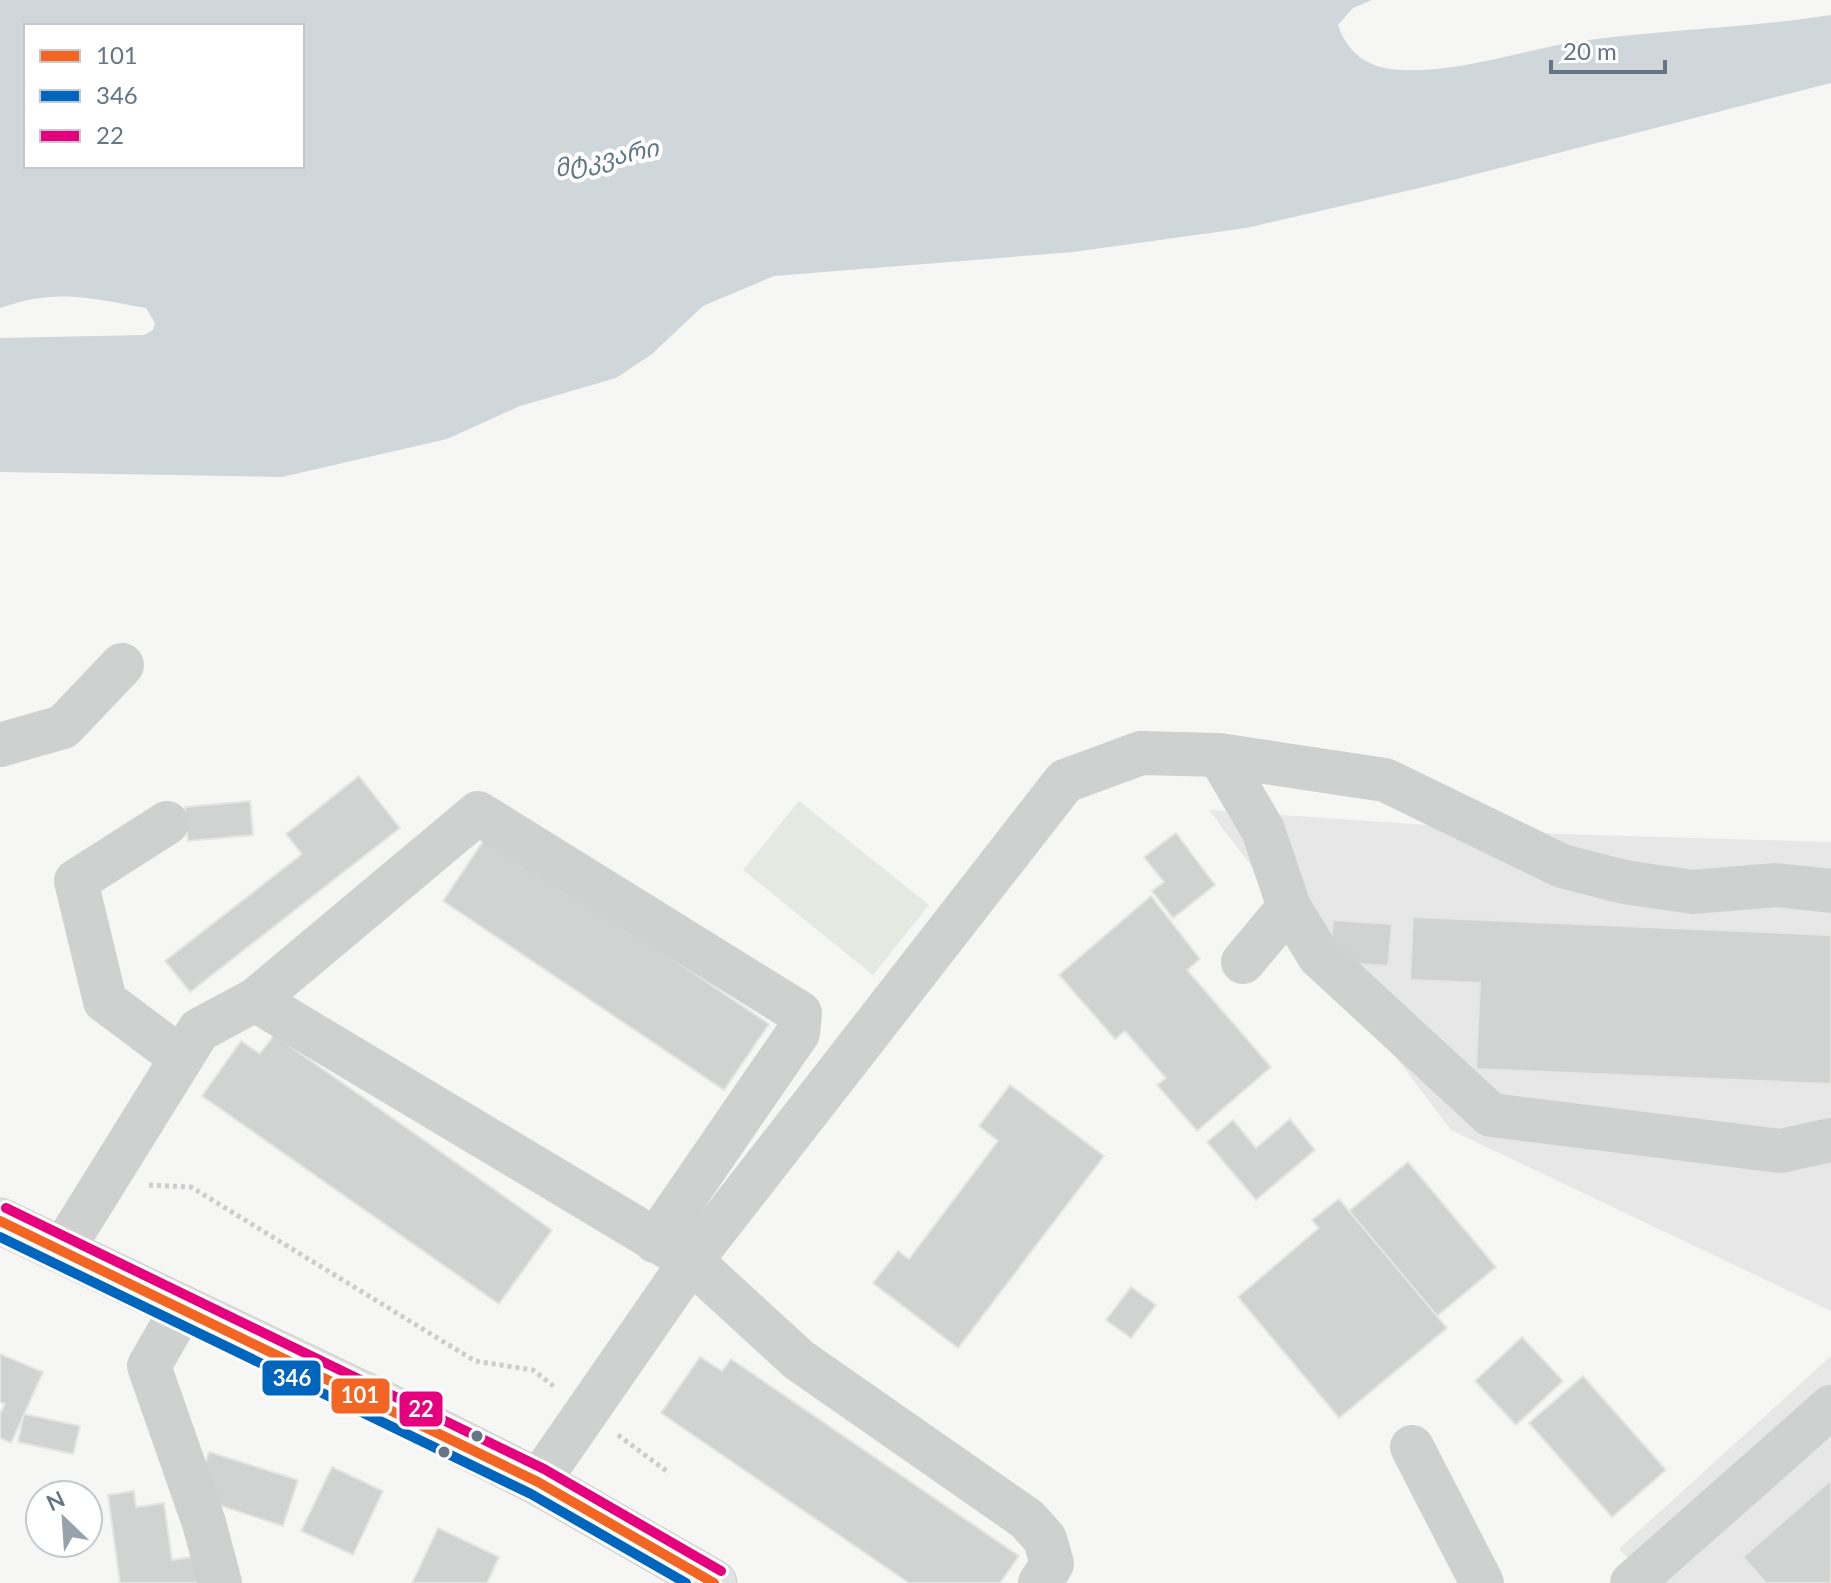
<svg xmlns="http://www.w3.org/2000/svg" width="1831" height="1583" viewBox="0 0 1831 1583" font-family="Lato,'Noto Sans Georgian',sans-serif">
<rect width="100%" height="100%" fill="#f6f6f4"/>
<g fill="#e6e7e6">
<polygon points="1209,810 1558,834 1831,842 1831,1311 1451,1130"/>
<polygon points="1831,1356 1831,1583 1652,1583 1619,1549"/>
</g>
<polygon fill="#e5e9e2" points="799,801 929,905 873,975 743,870"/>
<path fill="#d0d7da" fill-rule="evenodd" d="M 0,0 L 1372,0 L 1353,8 L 1338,25 C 1346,49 1363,65 1390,69 C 1454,76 1519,50 1582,41 C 1665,29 1748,28 1831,15 L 1831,83 L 1445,182 L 1246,228 L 1073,252 L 774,276 L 703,306 L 652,354 L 616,378 L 520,406 L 447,439 L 282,477 L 0,472 L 0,338 L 144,335 L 153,330 L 155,323 L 146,308 C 89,298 57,288 0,308 ZM 26,26 L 302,26 L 302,166 L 26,166 Z"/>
<g fill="#d1d2d2" stroke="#e5e5e4" stroke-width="2">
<polygon points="359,776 400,828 190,992 165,961 302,854 286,834"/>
<polygon points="250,801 253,835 188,841 185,807"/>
<polygon points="1176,833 1215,885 1173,918 1152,891 1164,882 1144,857"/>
<polygon points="488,834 769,1024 724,1090 443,901"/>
<polygon points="1151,896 1200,959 1187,970 1271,1067 1197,1131 1157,1085 1166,1078 1125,1031 1115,1039 1059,975"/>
<polygon points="1413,917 1831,935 1831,1084 1476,1069 1480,983 1410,980"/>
<polygon points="1333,920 1392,924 1388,966 1329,962"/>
<polygon points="274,1035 552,1230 499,1304 202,1096 241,1041 260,1054"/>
<polygon points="1010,1085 1104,1156 958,1348 873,1283 898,1251 909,1259 998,1141 979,1126"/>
<polygon points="1290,1119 1315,1150 1256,1200 1207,1142 1233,1120 1256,1148"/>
<polygon points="1408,1162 1496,1267 1437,1316 1349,1211"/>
<polygon points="1339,1199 1447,1328 1339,1418 1238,1297 1319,1228 1312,1220"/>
<polygon points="1131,1287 1156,1305 1131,1338 1106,1320"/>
<polygon points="1522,1337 1563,1381 1516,1425 1475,1381"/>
<polygon points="0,1354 43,1372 11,1443 0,1438 0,1414 5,1404 0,1402"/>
<polygon points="700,1357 722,1371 731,1359 1019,1556 1000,1583 909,1583 661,1413"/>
<polygon points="1583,1376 1666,1470 1612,1517 1529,1423"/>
<polygon points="24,1414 80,1426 73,1454 18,1442"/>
<polygon points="209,1452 298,1480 283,1526 203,1500 198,1486"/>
<polygon points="332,1467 383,1491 353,1555 301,1531"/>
<polygon points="1831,1480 1831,1583 1766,1583 1743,1557"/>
<polygon points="134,1491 136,1507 164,1503 172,1560 205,1555 209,1583 120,1583 108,1495"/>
<polygon points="438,1528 499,1557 487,1583 412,1583"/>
</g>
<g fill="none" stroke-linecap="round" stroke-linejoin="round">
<g stroke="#d3d4d4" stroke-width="47">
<polyline id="highway" points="0,1221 383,1404 538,1482 714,1583"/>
</g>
<g stroke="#cccdce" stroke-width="5" stroke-dasharray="4 4" stroke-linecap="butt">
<polyline points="149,1185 191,1187 475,1361 533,1370 556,1388"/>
<polyline points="618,1435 668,1472"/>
</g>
<g stroke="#cfd1d1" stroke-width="44">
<polyline points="0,745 63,727 122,665"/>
<polyline points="1219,755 1263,830 1289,907 1243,962"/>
<polyline points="167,823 76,881 105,1001 181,1058"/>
<polyline points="1289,907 1319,956 1491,1115 1780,1151 1831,1140"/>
<polyline points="255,1000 478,813 800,1013 798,1033 655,1241"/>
<polyline points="63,1249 199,1030 255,1000 691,1261 799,1360 1027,1519 1045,1539 1052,1564 1040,1583"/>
<polyline points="183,1307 149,1366 204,1523 220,1583"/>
<polyline points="1412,1447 1482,1583"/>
<polyline points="538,1482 691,1261 1065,781 1141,753 1219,755 1385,780 1562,866 1624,882 1693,892 1776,885 1831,891"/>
<polyline points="1632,1583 1831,1407"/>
</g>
<use href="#highway" stroke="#e2e2e3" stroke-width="44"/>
<g stroke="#fff" stroke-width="16">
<polyline id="bus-1" points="0,1221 538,1482 714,1583"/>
</g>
<g stroke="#fff" stroke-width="16">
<polyline id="bus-2" points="0,1237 531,1494 686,1583"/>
</g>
<g stroke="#fff" stroke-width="16">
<polyline id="bus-3" points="6,1208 544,1469 721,1571"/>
</g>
<use href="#bus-1" stroke="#f26522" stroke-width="10"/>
<use href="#bus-2" stroke="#0065bd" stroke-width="10"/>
<use href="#bus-3" stroke="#e5007d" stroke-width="10"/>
</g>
<g fill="#637586" stroke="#fff" stroke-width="3">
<circle cx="477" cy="1436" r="7"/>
<circle cx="444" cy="1452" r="7"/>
</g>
<g text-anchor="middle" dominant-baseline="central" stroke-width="8" stroke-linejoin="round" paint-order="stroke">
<g font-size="24" font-style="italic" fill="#5f7783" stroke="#fff">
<text transform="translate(606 157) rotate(-12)">მტკვარი</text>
</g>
</g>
<g stroke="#fff" stroke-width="3">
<rect x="261" y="1359" width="61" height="38" rx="8" fill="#0065bd"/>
<rect x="330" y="1377" width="61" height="38" rx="8" fill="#f26522"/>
<rect x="398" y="1390" width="46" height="38" rx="8" fill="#e5007d"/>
</g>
<g font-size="22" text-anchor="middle" font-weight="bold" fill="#fff">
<text x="292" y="1386">346</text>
<text x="360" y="1403">101</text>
<text x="421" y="1417">22</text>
</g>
<rect x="24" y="24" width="280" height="144" fill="#ffffff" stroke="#c1c8cf" stroke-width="2"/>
<rect x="40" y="50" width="40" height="12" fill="#f26522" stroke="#c1c8cf" stroke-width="2"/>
<text x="96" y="64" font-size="24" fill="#637586">101</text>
<rect x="40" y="90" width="40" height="12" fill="#0065bd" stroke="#c1c8cf" stroke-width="2"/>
<text x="96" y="104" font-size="24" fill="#637586">346</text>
<rect x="40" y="130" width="40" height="12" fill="#e5007d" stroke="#c1c8cf" stroke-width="2"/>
<text x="96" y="144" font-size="24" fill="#637586">22</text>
<g transform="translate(64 1519) rotate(335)"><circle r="38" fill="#ffffff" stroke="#c1c8cf" stroke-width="2"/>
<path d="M0-6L14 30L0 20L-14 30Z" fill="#96a2ac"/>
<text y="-12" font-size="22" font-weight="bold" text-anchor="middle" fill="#637586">N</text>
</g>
<path d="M1551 60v12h114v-12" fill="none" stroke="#637586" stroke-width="4"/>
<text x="1563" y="60" font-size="24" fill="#637586" stroke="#ffffff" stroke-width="6" paint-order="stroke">20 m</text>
</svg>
